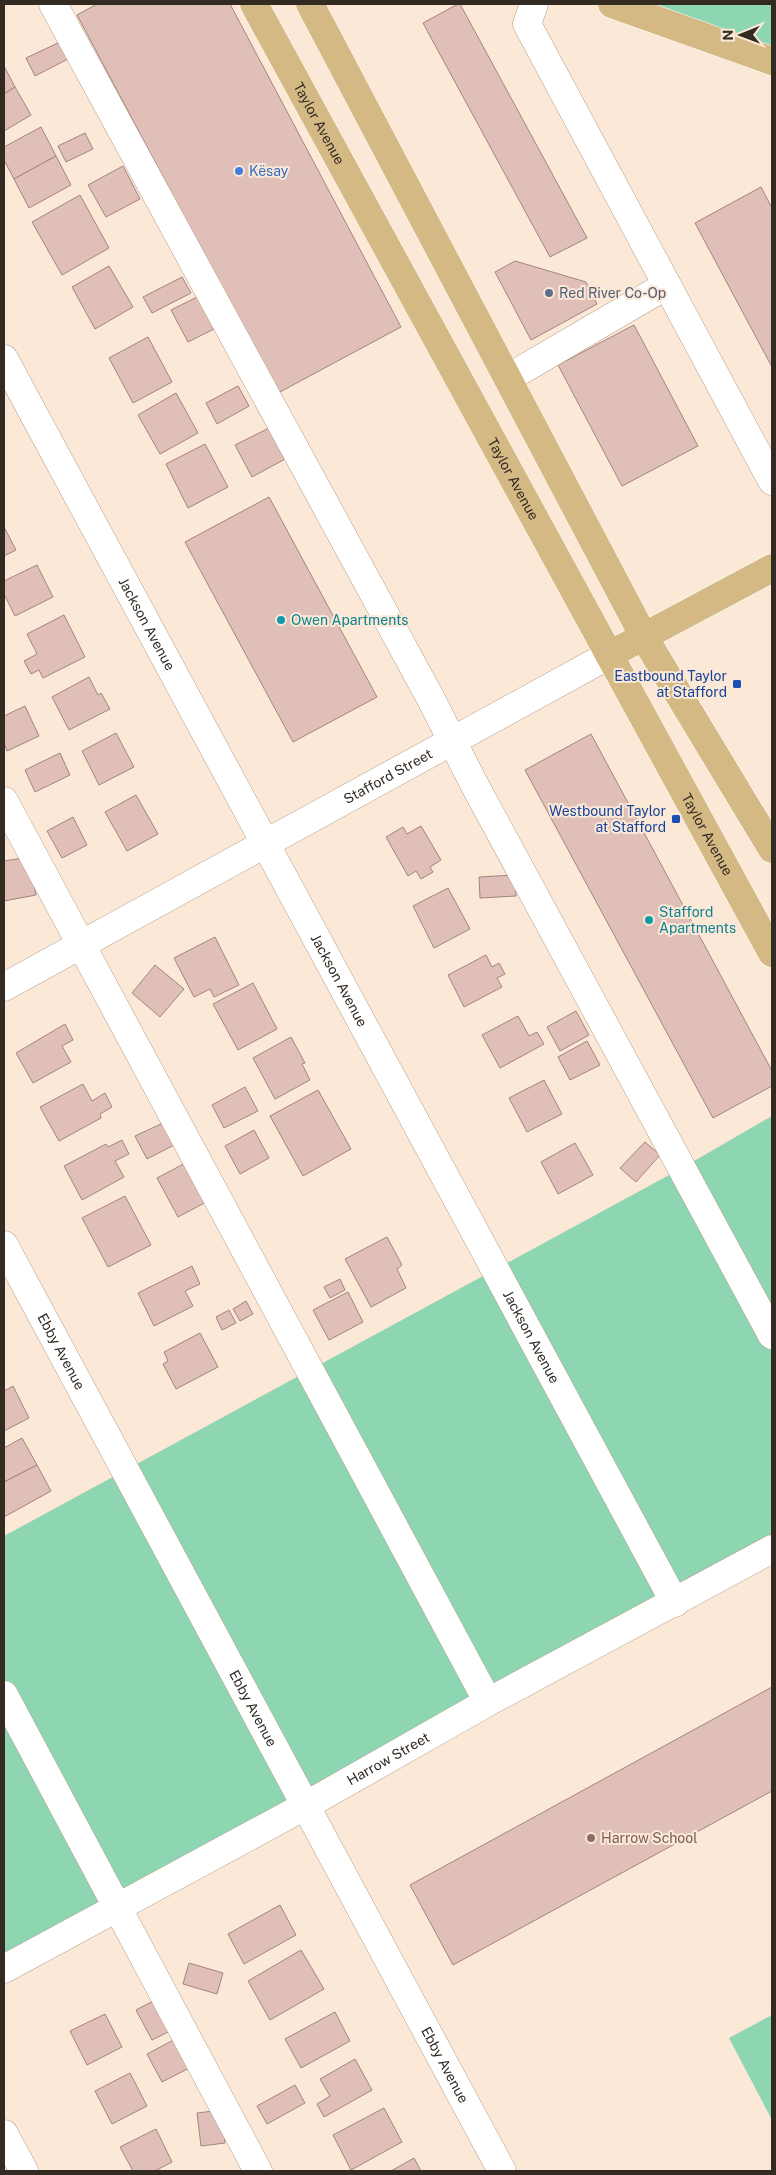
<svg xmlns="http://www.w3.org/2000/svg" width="776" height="2175" viewBox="0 0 776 2175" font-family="'Public Sans',sans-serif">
<rect width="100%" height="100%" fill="#fbe8d7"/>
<g fill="#8ed5b1">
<polygon points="612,4 772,4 772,61"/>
<polygon points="772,1116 772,1549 4,1969 4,1536 682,1168"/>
<polygon points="772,2015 772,2120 729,2038"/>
</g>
<g fill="#e1bfb9" stroke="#a3847e">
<polygon points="97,4 230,4 401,327 278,393 77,15"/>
<polygon points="458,4 460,4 587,238 550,257 423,23"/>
<polygon points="60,42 68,59 35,76 26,58"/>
<polygon points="4,66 15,87 4,94"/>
<polygon points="15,87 31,115 4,131 4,94"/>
<polygon points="41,127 56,156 14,179 4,160 4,147"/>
<polygon points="85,133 93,149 66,162 58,146"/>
<polygon points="56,156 71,185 29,208 14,179"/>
<polygon points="123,166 140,199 106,217 88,185"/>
<polygon points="761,187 772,208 772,367 695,223"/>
<polygon points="80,195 109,248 62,275 32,222"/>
<polygon points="515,261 586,282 597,304 531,340 495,272"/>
<polygon points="109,266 133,307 95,329 72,287"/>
<polygon points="182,277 191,293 152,313 143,297"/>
<polygon points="203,294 220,326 188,342 171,310"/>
<polygon points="634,325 698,446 622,486 558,365"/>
<polygon points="148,337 172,382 133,403 109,358"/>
<polygon points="238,386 249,406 217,424 206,403"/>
<polygon points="176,393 198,433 160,454 138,415"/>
<polygon points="271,427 287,458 252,477 235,445"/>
<polygon points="205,444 228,487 188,508 166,464"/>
<polygon points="269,497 377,697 293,742 185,542"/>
<polygon points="4,527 16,550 4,556"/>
<polygon points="37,565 53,597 15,616 4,594 4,581"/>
<polygon points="64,615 85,657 43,678 39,670 31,674 24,661 37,654 27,634"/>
<polygon points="89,677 98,695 101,693 110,709 69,730 52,697"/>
<polygon points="25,706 39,736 7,751 4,743 4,716"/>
<polygon points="116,733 134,767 99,785 82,751"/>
<polygon points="591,734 772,1071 772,1086 713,1118 525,770"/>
<polygon points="60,753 70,775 35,792 25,770"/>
<polygon points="136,795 158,834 127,851 105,812"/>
<polygon points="73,817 87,845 62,858 47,831"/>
<polygon points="421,826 441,860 430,867 433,872 421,879 416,871 408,876 386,837 403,827 407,834"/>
<polygon points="29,857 36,895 4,901 4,861"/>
<polygon points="515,875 516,896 480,898 479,877"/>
<polygon points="448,888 470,929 434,948 413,906"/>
<polygon points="215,937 239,985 214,997 210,989 194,997 174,958"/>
<polygon points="486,955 492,967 499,963 505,974 497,978 502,987 464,1007 448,975"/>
<polygon points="155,965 184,989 160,1017 132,993"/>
<polygon points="253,983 277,1029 238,1050 213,1004"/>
<polygon points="576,1011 589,1035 560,1051 547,1027"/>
<polygon points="518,1016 529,1036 537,1032 544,1044 500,1068 482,1035"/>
<polygon points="65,1024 73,1040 62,1046 71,1062 33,1083 16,1053"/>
<polygon points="291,1037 305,1063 302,1064 310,1080 275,1099 253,1058"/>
<polygon points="587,1041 600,1065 570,1080 558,1057"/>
<polygon points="544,1080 562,1114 527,1132 509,1098"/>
<polygon points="83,1084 92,1101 105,1093 112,1107 100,1114 101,1118 59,1141 40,1107"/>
<polygon points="245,1087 258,1111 224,1128 212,1105"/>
<polygon points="318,1090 351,1149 303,1176 270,1116"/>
<polygon points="165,1122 176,1144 147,1159 135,1136"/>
<polygon points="254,1130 269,1158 240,1174 225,1146"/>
<polygon points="122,1140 129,1154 115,1161 124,1177 82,1200 64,1166 106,1144 108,1147"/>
<polygon points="645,1142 660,1155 636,1182 620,1168"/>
<polygon points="575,1143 593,1175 558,1194 541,1162"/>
<polygon points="191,1160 212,1199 178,1217 157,1178"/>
<polygon points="125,1196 151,1245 108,1267 82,1218"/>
<polygon points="387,1237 402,1265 397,1269 406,1288 371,1307 345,1259"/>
<polygon points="192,1266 200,1284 185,1291 193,1306 154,1326 138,1293"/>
<polygon points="340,1279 345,1290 330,1298 324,1287"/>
<polygon points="348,1292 363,1322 329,1340 313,1310"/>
<polygon points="246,1301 253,1314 240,1321 233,1309"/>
<polygon points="229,1310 236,1323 222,1330 216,1317"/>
<polygon points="200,1333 218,1367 176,1389 163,1364 168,1361 164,1352"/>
<polygon points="13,1386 29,1418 4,1431 4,1391"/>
<polygon points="22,1438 37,1465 4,1482 4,1448"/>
<polygon points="37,1465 51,1491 4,1517 4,1482"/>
<polygon points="772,1687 772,1791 453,1965 410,1885"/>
<polygon points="280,1905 296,1935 244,1964 228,1934"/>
<polygon points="301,1950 324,1989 270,2020 248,1981"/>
<polygon points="189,1963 223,1973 217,1994 183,1984"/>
<polygon points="159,1998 176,2028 152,2040 136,2010"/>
<polygon points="335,2012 350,2041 301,2068 285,2039"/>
<polygon points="105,2014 122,2047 87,2065 70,2031"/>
<polygon points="181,2036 195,2065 162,2082 147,2054"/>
<polygon points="355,2059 372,2090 324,2117 317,2104 330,2096 320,2079"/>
<polygon points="130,2073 147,2106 112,2124 95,2091"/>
<polygon points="295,2085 305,2103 267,2124 257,2106"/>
<polygon points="384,2108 402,2142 351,2170 333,2135"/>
<polygon points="222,2110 225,2143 201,2146 197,2113"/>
<polygon points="156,2129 172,2162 155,2171 133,2171 120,2147"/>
<polygon points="414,2158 421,2171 391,2171"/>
</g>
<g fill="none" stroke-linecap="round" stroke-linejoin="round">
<g stroke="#b6a08b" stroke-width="29">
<g id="minor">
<polyline points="53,4 431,699 473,782 772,1335"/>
<polyline points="534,4 527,24 772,481"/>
<path id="s1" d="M 4,359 L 675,1603"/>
<polyline points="508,378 667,285"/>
<polyline points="4,801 488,1702"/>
<path id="s2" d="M 4,987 L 609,655"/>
<path id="s3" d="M 4,1245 L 502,2171"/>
<polyline points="4,1695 258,2171"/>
<path id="s4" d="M 4,1969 L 305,1806 L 488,1702 L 772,1549"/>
<polyline points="4,2134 24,2171"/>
</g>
</g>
<g stroke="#fff" stroke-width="29">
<g id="major">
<path id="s5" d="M 254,4 L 772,953"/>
<polyline points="310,4 644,637 772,849"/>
<polyline points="612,4 772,61"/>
<polyline points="609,655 772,568"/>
</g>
</g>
<use href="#minor" stroke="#fff" stroke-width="28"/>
<use href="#major" stroke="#d4b985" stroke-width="28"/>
</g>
<circle fill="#3f7fe0" stroke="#fbe8d7" stroke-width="2" cx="239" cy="171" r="5"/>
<circle fill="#5c6f8a" stroke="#fbe8d7" stroke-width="2" cx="549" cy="293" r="5"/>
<g fill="#0f9aa8" stroke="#fbe8d7" stroke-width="2">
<circle cx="281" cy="620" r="5"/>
<circle cx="649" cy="920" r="5"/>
</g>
<g fill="#1a4fb4" stroke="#fbe8d7" stroke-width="2">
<rect x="732" y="679" width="10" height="10" rx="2.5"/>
<rect x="671" y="814" width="10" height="10" rx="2.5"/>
</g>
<circle fill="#8d6e63" stroke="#fbe8d7" stroke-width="2" cx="591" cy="1838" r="5"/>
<g text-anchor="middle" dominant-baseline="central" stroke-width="4" stroke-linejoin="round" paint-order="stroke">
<g font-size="14" fill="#332a22" stroke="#fbe8d7">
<text stroke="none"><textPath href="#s5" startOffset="136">Taylor Avenue</textPath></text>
<text stroke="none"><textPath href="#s5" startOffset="541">Taylor Avenue</textPath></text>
<text stroke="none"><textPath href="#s1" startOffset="301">Jackson Avenue</textPath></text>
<text stroke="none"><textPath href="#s2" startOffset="438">Stafford Street</textPath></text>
<text stroke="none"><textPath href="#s5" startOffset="946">Taylor Avenue</textPath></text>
<text stroke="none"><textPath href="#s1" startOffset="706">Jackson Avenue</textPath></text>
<text stroke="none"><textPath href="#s1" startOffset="1111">Jackson Avenue</textPath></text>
<text stroke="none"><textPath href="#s3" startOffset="121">Ebby Avenue</textPath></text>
<text stroke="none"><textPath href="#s3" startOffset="526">Ebby Avenue</textPath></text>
<text stroke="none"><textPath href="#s4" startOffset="438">Harrow Street</textPath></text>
<text stroke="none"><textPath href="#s3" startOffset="931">Ebby Avenue</textPath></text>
</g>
<g font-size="14" fill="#366cbe" stroke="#fbe8d7" text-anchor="start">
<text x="249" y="171">Kësay</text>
</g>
<g font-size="14" fill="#4e5e75" stroke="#fbe8d7" text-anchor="start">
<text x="559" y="293">Red River Co-Op</text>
</g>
<g font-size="14" fill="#0d838f" stroke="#fbe8d7" text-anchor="start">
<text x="291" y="620">Owen Apartments</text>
<text x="659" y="912">Stafford<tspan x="659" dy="16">Apartments</tspan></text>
</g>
<g font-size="14" fill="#164399" stroke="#fbe8d7" text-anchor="end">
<text x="727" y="676">Eastbound Taylor<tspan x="727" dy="16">at Stafford</tspan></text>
<text x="666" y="811">Westbound Taylor<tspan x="666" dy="16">at Stafford</tspan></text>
</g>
<g font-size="14" fill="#785e54" stroke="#fbe8d7" text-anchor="start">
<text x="601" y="1838">Harrow School</text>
</g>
</g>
<rect width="776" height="2175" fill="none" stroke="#332a22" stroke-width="10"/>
<g transform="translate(741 35) rotate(269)" stroke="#fbe8d7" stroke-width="4" paint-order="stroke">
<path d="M0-4L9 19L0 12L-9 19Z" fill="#332a22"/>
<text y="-8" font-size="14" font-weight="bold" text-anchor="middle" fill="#332a22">N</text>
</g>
</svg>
